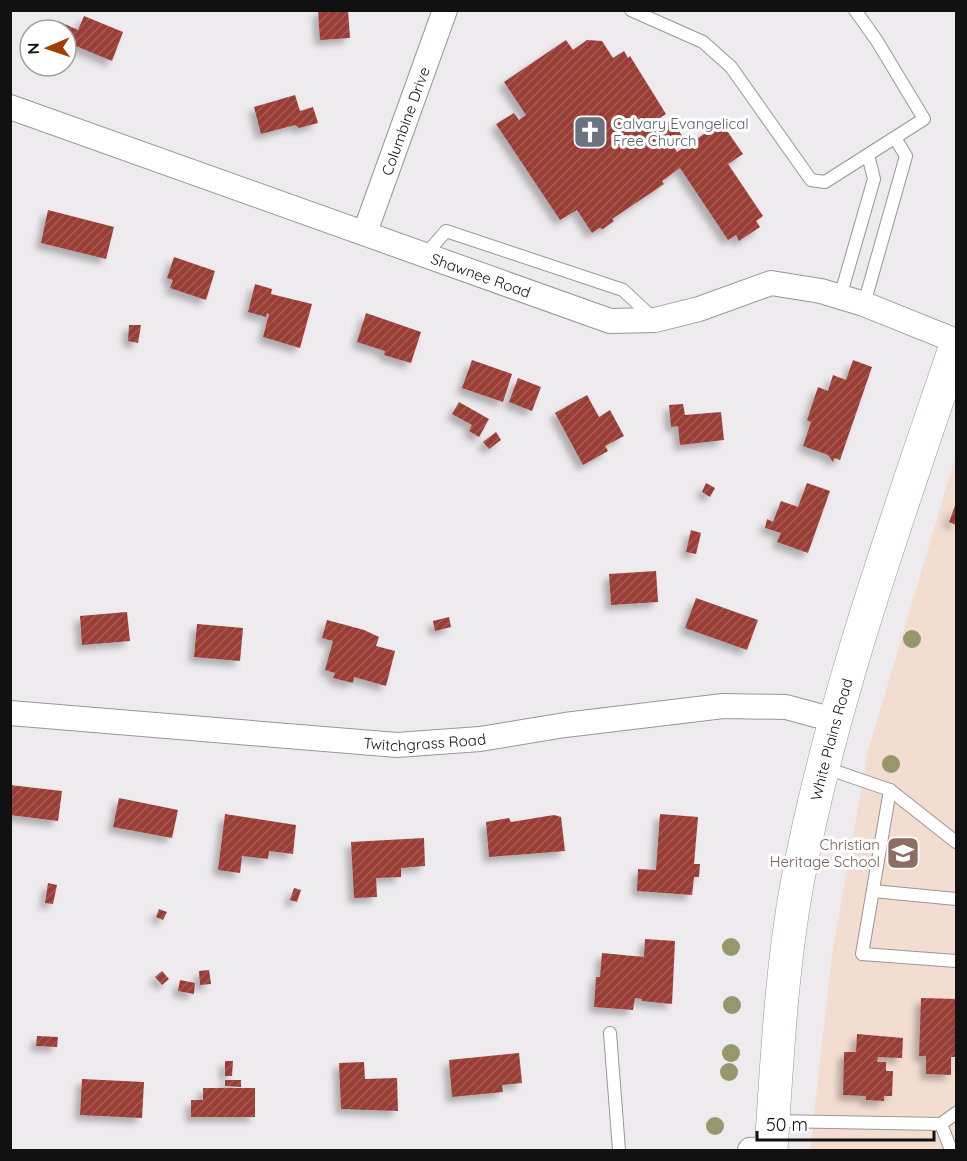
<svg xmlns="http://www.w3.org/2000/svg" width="967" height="1161" viewBox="0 0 967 1161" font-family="Quicksand,sans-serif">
<defs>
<pattern id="building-hatch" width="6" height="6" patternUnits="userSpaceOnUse" patternTransform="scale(1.5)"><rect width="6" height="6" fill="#9a3c35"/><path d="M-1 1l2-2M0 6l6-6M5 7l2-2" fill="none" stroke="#a25b56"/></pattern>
<filter id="shadow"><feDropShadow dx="-5.5" dy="5.5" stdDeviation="3" flood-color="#0004"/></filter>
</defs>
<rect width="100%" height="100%" fill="#edebee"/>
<polygon fill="#f3ddd1" points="956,455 956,1150 810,1150 832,955 868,751"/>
<g fill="url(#building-hatch)" filter="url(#shadow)">
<polygon points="318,10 348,10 350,38 320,40"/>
<polygon points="84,16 123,32 112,61 66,42 66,30 55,30 58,21 78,30"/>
<polygon points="566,40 573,50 587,40 602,41 613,58 624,51 628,58 630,56 666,114 655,121 660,127 671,120 683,137 672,144 677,152 719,124 723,125 743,154 728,164 763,216 756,221 760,227 739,241 736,235 728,240 680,168 662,181 664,184 612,219 614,221 603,229 599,228 592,233 577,210 560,220 496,124 514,113 519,120 526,115 504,82"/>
<polygon points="295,95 300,111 313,107 318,123 299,128 295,125 261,134 254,107"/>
<polygon points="48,210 114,227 106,259 41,243"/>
<polygon points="174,257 215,271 206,300 170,288 173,280 167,278"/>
<polygon points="255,284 272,289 271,294 312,304 300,348 263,337 269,314 267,313 266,317 248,312"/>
<polygon points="366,313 421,332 411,363 384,355 385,351 357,342"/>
<polygon points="129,325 141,325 138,343 128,341"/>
<polygon points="472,360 512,374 503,402 462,388"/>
<polygon points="853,360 872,367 840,460 834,458 833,462 828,455 803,446 811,422 807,420 818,387 828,391 833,375 846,380"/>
<polygon points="518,378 541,387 532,411 509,402"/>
<polygon points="587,395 599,417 610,410 624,436 605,446 608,451 583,465 555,413"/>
<polygon points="459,402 489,419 479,437 469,431 472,425 452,414"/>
<polygon points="683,404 685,415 721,412 724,440 680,445 678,426 671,427 669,405"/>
<polygon points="496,432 501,440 489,449 483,442"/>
<polygon points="706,483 715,488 710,497 702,492"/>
<polygon points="807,483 830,491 808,553 777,542 781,533 765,528 767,519 773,522 781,501 798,507"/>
<polygon points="956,503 956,525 949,522"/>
<polygon points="691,530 701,533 696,554 686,552"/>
<polygon points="656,571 658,602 611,605 609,574"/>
<polygon points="696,598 758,620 747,650 685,628"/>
<polygon points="127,612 130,641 82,645 80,616"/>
<polygon points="449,617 451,627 435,631 433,621"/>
<polygon points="327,620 364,630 379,637 376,646 395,651 386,686 354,677 353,683 333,678 335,673 325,670 333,641 322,638"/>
<polygon points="197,624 243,628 240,661 194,657"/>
<polygon points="10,785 62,791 58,821 10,815"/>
<polygon points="119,798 178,810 172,838 113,827"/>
<polygon points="225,814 296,825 293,854 269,851 268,859 242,856 240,873 218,870"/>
<polygon points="660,814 698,817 694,864 700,864 699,877 694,877 692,895 637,891 638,869 656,870"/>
<polygon points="554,815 561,817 565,851 489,857 486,822 509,818 511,822"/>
<polygon points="424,838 425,866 401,868 401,877 376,878 377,897 354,898 351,842"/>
<polygon points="48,883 57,885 53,904 45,903"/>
<polygon points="294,888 301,890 297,902 290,900"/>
<polygon points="159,909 167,912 163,920 156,917"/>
<polygon points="645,939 675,941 672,1004 642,1001 642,999 635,998 633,1010 594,1007 596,977 600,977 602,953 644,957"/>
<polygon points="209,970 211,984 200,985 199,971"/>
<polygon points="162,971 169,979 162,985 155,977"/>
<polygon points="180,980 195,983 194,994 178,991"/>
<polygon points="921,998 956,999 956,1057 951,1057 951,1075 926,1074 926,1056 919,1056"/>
<polygon points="857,1034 903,1038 902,1058 878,1057 877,1062 886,1062 886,1071 893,1071 892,1096 884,1096 884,1101 866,1100 866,1096 843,1095 844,1052 856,1052"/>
<polygon points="37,1036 58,1037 57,1047 36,1046"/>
<polygon points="519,1053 522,1083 502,1085 503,1092 452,1097 449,1060"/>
<polygon points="225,1061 233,1061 232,1076 225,1076"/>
<polygon points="364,1062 365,1079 397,1078 398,1111 341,1109 339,1063"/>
<polygon points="82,1079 144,1082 142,1118 80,1115"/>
<polygon points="225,1080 241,1080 241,1087 225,1086"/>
<polygon points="203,1088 255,1088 255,1117 191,1117 191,1100 203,1100"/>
</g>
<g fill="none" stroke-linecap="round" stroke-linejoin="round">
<g stroke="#999699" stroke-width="14">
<g id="lane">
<polyline points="631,10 703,42 731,67 811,180 825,182 924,119 877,41 855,10"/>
<polyline points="426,254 446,231 623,290 654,319"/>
<polyline points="840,297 874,179 868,155"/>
<polyline points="864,304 906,156 895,138"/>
<polyline points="823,767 890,790 956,842"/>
<polyline points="890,790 862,954 956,961"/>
<polyline points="873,891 956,899"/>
<polyline points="610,1033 619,1150"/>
<polyline points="775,1121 941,1124 956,1113"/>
<polyline points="941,1124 951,1150"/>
</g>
</g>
<g stroke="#999699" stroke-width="26">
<g id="street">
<path id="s1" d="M 10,107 L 610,321 L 655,320 L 699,309 L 771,283 L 821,291 L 864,304 L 956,341"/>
<path id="s2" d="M 365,232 L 445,10"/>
<path id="s3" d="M 10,713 L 397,745 L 480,739 L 565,725 L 723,706 L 786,707 L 834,720"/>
<polyline points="750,1150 771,1149"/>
</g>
</g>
<g stroke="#999699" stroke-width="34">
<g id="secondary">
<path id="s4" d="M 771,1150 C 777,1062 781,972 797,884 C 832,699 896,522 956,345"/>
</g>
</g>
<use href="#lane" stroke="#fff" stroke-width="12"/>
<use href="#street" stroke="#fff" stroke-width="24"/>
<use href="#secondary" stroke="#fff" stroke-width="33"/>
</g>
<g fill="#97976b">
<circle cx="912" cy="639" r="9"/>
<circle cx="891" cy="764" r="9"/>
<circle cx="731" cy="947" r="9"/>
<circle cx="732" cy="1005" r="9"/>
<circle cx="731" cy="1053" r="9"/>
<circle cx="729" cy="1072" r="9"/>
<circle cx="715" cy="1126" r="9"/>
</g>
<defs>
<g id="church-square" transform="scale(1.725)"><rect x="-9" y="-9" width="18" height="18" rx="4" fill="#6b7280" stroke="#fff"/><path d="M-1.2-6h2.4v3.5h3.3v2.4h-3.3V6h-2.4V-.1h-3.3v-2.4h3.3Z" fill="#fff"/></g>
<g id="school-square" transform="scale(1.725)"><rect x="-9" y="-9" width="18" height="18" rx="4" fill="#8d6e63" stroke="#fff"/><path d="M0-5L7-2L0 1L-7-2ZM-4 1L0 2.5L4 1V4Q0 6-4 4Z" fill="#fff"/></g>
</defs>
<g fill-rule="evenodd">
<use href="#church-square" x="590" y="132"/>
<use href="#school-square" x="903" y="853"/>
</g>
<g text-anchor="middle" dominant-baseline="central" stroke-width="6" stroke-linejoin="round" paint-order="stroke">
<g font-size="15" fill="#121112" stroke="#fff">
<text stroke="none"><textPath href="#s2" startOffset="118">Columbine Drive</textPath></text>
<text stroke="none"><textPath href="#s1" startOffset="500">Shawnee Road</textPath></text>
<text stroke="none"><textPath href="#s3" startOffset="416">Twitchgrass Road</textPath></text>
<text stroke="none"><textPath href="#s4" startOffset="416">White Plains Road</textPath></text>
</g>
<g font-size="15" fill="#5b616d" stroke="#fff" text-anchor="start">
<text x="613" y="123">Calvary Evangelical<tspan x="613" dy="17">Free Church</tspan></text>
</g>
<g font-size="15" fill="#785e54" stroke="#fff" text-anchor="end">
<text x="880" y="844">Christian<tspan x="880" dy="17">Heritage School</tspan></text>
</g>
</g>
<rect width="967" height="1161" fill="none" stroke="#121112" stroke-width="24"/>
<g transform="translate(48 48) rotate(268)"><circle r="28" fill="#ffffff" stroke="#a0a0a0" stroke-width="1.5"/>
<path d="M0-4.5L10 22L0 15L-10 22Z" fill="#a13e05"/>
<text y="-9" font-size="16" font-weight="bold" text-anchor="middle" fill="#121112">N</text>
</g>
<path d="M757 1131v9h177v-9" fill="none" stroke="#121112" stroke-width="3"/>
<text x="766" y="1131" font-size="18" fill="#121112" stroke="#ffffff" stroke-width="4.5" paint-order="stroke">50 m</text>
</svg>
